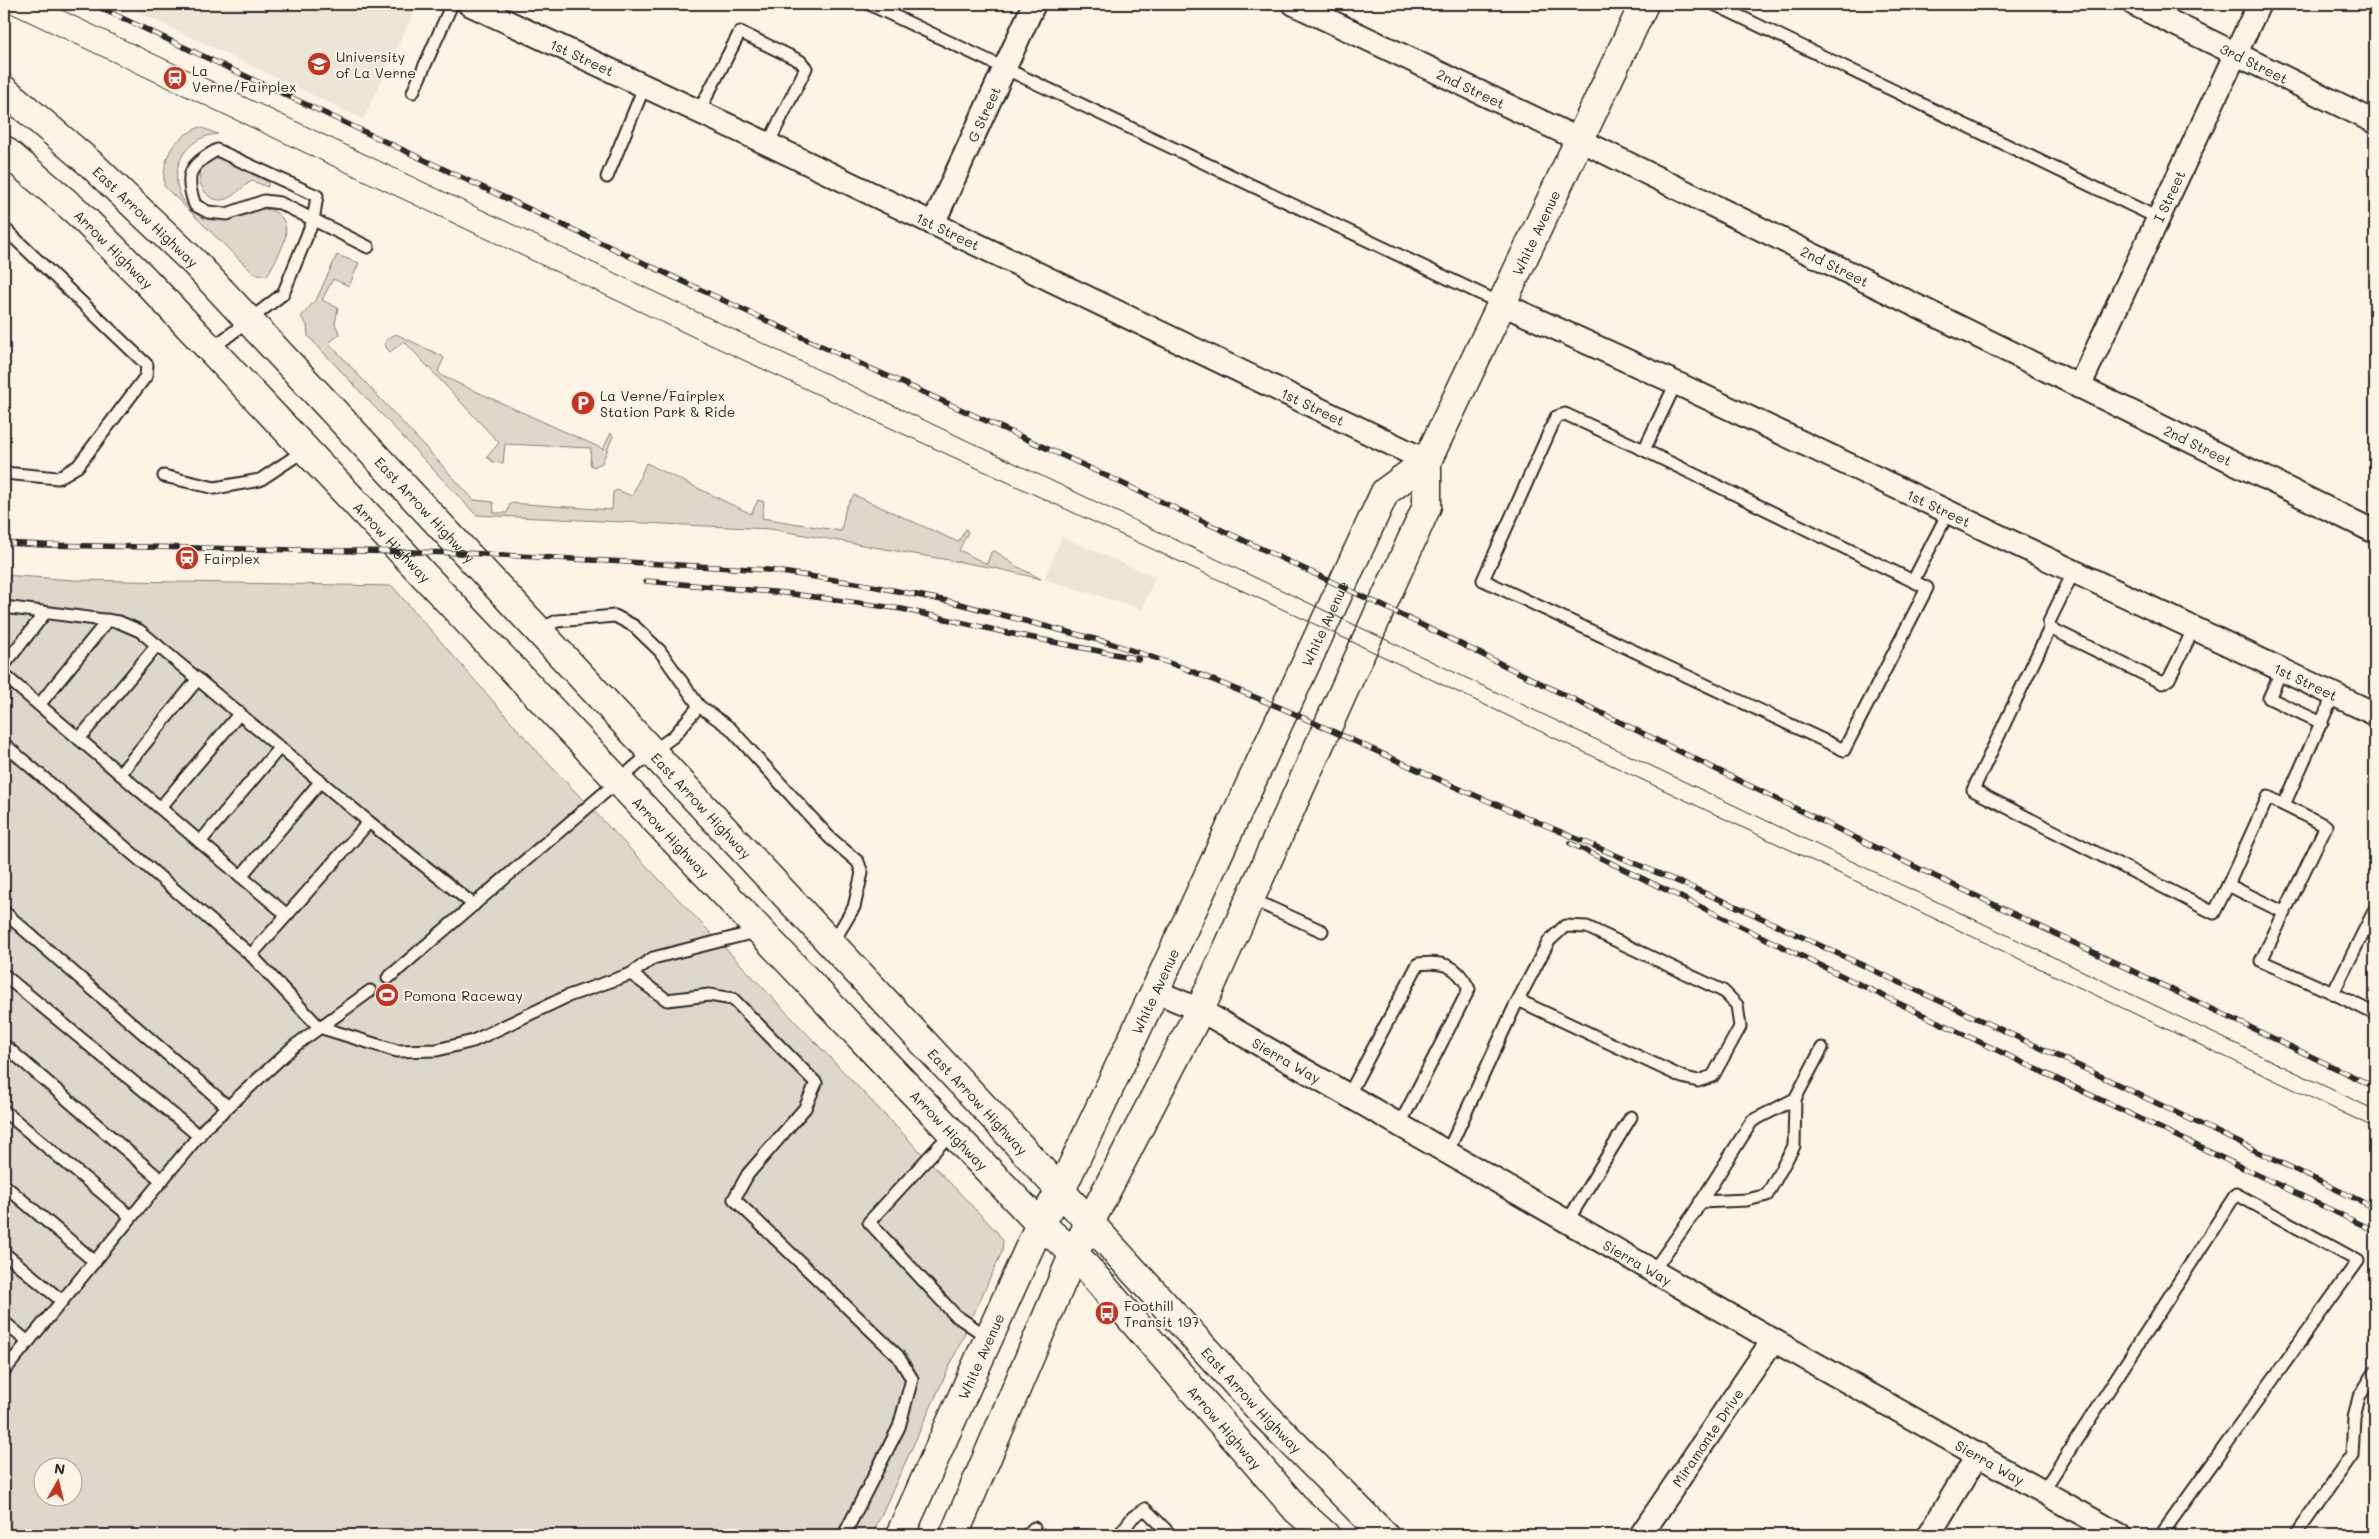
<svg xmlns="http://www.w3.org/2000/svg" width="2379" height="1539" viewBox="0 0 2379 1539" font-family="Mali,sans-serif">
<rect width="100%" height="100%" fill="#fcf5e5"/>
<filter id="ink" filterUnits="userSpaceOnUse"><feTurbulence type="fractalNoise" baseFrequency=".02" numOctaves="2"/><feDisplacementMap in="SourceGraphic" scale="10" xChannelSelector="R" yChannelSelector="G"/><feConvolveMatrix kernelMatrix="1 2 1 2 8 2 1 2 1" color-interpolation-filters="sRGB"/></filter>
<g filter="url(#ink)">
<g fill="#ece6d7">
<polygon points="121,4 406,4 416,8 363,119"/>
<polygon points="1062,537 1155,577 1142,609 1044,579"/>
</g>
<g fill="#ded8ca" stroke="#84827a" fill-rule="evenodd">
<path d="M 200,127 L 218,134 C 172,138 161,196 202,217 C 228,230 262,194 281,217 C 295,234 275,260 267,276 L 253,273 L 164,186 C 163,155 172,139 200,127 Z"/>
<path d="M 216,156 L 268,182 L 268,187 L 252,181 C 242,186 233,199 221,200 C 203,201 192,174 205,161 C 208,159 213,157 216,156 Z"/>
<polygon points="337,255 359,263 349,286 333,279 322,300 338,308 335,324 340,334 329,343 474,500 493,502 494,513 507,513 510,503 612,510 613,492 617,490 632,496 646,463 751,514 758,500 764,502 762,518 841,531 846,507 854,495 958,542 966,529 968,532 959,550 987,564 991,552 995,551 1016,566 1041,579 995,568 770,529 476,515 308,336 307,325 301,317 317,298"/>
<polygon points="396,334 442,356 444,358 438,371 442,376 603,449 611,433 613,436 602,463 593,467 590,464 591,448 505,444 503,463 493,462 487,457 499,443 404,341 390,352 385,346 386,340"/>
<path d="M 4,575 L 74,580 L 392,586 L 543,758 L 997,1232 L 1003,1241 L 1002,1252 L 872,1535 L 4,1535 ZM 42,1466 L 72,1466 L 72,1496 L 42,1496 Z"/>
</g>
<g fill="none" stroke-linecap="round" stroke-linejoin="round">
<g stroke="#2b2b2b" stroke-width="15">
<g id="lane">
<polyline points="869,4 1502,304"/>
<polyline points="1714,4 2158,218"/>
<polyline points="413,92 452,4"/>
<polyline points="699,111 740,32 800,61 806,68 768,144"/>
<polyline points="607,177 645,85"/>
<polyline points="4,228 147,365 146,376 78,466 58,478 4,473"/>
<path d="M 210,350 L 283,294 L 313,221 L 317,196 L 217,150 C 189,165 184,175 195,205 L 208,212 L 227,214 L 264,201 L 280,203 L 368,247"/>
<polyline points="1676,383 1644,450 1913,581 1949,511"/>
<polyline points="1644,450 1565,414 1556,417 1483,580 1844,750 1927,588 1913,581"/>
<polyline points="164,476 215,488 260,480 305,450"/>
<polyline points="2074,571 2049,622 2050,628 2162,683 2169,679 2194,628"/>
<polyline points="4,607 119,622 140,631 369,822 287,915 200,842"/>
<polyline points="2050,628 1973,790 2214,913 2228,885"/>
<polyline points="538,630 557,621 615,616 634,626 660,651 699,706 730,728 829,837 858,862 862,873 854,907 832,944"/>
<polyline points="4,665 45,613"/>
<polyline points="2282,670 2269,698 2322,723"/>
<polyline points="4,675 200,842 280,747"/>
<polyline points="39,705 108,620"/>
<polyline points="79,739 157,645"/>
<polyline points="4,744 251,955 319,1027 397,1051 437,1050 473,1041 568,996 631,974 667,1000 709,995 733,999 816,1083 805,1108 748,1174 734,1199 898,1356 912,1379 899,1427 844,1535"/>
<polyline points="120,774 198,679"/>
<polyline points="2284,805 2334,694"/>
<polyline points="160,808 240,713"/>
<polyline points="369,822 474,905"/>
<polyline points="241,876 321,781"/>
<polyline points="1251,899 1322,931"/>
<polyline points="2375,909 2333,993 2375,1014"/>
<polyline points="4,912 228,1107"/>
<polyline points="2285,913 2228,885 2268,797 2326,826 2261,961 2333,993"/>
<polyline points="251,955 287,915"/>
<polyline points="631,974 653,958 759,931"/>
<polyline points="4,975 199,1136"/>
<polyline points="388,978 652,752 674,736 699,706"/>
<polyline points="4,1045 162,1181"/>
<path d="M 1348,1096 L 1418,964 C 1444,961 1457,965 1469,989 L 1399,1126"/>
<polyline points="4,1111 131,1217"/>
<polyline points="952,1132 869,1222 955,1315 989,1338"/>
<polyline points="1447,1153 1514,1008 1518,1000 1549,941 1565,926 1587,927 1723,991 1737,1005 1740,1027 1713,1076 1698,1081 1682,1077 1518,1000"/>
<polyline points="4,1185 95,1262"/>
<polyline points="1700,1202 1747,1200 1767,1195 1794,1146 1795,1099"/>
<polyline points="1567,1222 1631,1117"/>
<polyline points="4,1253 62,1301"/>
<polyline points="1653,1271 1694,1213 1752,1121 1795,1099 1822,1048"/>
<polyline points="4,1322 28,1342"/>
<polyline points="4,1371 206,1127 293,1047 370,991"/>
<polyline points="2043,1491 2236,1194 2358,1261 2161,1535"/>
<polyline points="1027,1535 1034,1528"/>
<polyline points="1119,1535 1133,1517 1145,1509 1171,1535"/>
<polyline points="2296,1535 2352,1455 2354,1418 2359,1397 2375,1372"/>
</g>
</g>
<g stroke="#2b2b2b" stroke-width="26">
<g id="street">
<path id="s1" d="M 469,4 L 768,144 L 1427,461"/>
<path id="s2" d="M 1294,4 L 1578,139 L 2375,532"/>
<path id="s3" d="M 2134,4 L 2375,122"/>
<path id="s4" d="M 933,224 L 1034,4"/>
<path id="s5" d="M 1502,304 L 1676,383 L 2375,714"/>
<path id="s6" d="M 2079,387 L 2259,4"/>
<path id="s7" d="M 1155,991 L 1200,1010 L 1773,1340 L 2120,1535"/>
<path id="s8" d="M 1641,1535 L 1773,1340"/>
<polyline points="1929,1535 1978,1454"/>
</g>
</g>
<g stroke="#2b2b2b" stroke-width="31">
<g id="secondary">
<path id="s9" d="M 900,1535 L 1040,1224 L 1061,1190 L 1155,991 L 1385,492 L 1427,461"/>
<path id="s10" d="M 954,1535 L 1074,1253 L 1200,1010 L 1427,506 L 1427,461 L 1644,4"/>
</g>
</g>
<g stroke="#2b2b2b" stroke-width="31">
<g id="primary">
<path id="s11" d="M 4,90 L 92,165 L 195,263 L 996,1120 L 1264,1414 L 1384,1535"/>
<path id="s12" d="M 4,150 L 76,211 L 146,281 L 885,1063 L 1040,1224 L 1074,1253 L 1297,1510 L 1325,1535"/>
</g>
</g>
<use href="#lane" stroke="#fcf5e5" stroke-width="11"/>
<use href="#street" stroke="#fcf5e5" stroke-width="22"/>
<use href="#secondary" stroke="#fcf5e5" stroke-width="28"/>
<use href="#primary" stroke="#fcf5e5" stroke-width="28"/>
<g stroke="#2b2b2b" stroke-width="1">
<polyline points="49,4 2375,1110"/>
<polyline points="4,10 700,340 1323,628 2375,1128"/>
</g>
<g stroke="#2b2b2b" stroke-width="5.5">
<g id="rail">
<polyline points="92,4 808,340 1079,463 1381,605 1901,860 2375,1087"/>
<polyline points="4,543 43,545 465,553 768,570 862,584 952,602 1110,643 1184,668 1286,710 1453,786 1740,908 2094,1073 2375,1208"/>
<polyline points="646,581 785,593 902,609 1008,633 1139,659"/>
<polyline points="1570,843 1871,990 2375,1231"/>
</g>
</g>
<use href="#rail" stroke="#fcf5e5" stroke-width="4" stroke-dasharray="11" stroke-linecap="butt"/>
</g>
</g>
<defs>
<g id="university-disc" transform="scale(1.25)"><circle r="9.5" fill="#c8321e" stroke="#fcf5e5"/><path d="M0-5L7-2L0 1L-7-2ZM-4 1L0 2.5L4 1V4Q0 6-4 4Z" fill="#fff"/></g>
<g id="station-disc" transform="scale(1.25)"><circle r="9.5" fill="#c8321e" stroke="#fcf5e5"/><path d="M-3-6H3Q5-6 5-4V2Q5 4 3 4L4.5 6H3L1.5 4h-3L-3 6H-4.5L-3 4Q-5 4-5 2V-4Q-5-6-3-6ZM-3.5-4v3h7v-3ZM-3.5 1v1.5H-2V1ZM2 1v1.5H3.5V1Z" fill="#fff"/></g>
<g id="parking-disc" transform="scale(1.25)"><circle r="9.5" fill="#c8321e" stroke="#fcf5e5"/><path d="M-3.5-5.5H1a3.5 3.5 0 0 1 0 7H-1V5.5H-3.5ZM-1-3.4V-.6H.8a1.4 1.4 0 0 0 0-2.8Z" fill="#fff"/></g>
<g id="stadium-disc" transform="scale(1.25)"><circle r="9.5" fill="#c8321e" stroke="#fcf5e5"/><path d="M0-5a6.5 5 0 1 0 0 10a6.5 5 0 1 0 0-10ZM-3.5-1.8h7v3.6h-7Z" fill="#fff"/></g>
<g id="bus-disc" transform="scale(1.25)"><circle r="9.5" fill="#c8321e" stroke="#fcf5e5"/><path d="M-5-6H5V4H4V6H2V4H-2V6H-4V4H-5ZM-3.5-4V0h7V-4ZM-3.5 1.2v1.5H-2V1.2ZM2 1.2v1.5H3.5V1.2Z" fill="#fff"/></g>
</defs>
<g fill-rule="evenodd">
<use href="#university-disc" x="319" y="64"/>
<use href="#station-disc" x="175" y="78"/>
<use href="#parking-disc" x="583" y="403"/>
<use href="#station-disc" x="187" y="558"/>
<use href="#stadium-disc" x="387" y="995"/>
<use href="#bus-disc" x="1107" y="1313"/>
</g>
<g text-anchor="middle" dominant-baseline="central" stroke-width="4" stroke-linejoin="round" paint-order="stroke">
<g font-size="14" fill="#2b2b2b" stroke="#fcf5e5" text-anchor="start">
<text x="336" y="56">University<tspan x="336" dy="16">of La Verne</tspan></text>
<text x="192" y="70">La<tspan x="192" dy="16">Verne/Fairplex</tspan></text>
<text x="600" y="395">La Verne/Fairplex<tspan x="600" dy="16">Station Park &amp; Ride</tspan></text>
<text x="204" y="558">Fairplex</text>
<text x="404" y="995">Pomona Raceway</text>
<text x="1124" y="1305">Foothill<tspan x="1124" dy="16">Transit 197</tspan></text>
</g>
<g font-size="14" fill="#2b2b2b" stroke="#fcf5e5">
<text stroke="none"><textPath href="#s1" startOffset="125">1st Street</textPath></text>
<text stroke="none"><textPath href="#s3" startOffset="134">3rd Street</textPath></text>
<text stroke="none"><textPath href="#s2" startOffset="196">2nd Street</textPath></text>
<text stroke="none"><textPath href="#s4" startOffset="121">G Street</textPath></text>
<text stroke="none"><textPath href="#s6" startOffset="211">I Street</textPath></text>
<text stroke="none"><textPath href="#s11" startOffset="190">East Arrow Highway</textPath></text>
<text stroke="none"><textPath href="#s1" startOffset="530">1st Street</textPath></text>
<text stroke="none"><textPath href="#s10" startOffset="1431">White Avenue</textPath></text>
<text stroke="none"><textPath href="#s12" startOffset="148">Arrow Highway</textPath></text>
<text stroke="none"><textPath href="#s2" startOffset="601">2nd Street</textPath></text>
<text stroke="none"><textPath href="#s1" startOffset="935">1st Street</textPath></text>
<text stroke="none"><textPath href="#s2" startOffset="1006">2nd Street</textPath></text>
<text stroke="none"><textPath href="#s5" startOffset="482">1st Street</textPath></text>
<text stroke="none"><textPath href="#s11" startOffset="595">East Arrow Highway</textPath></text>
<text stroke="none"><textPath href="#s12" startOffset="552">Arrow Highway</textPath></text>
<text stroke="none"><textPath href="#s9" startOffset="1006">White Avenue</textPath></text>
<text stroke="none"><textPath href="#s5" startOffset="888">1st Street</textPath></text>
<text stroke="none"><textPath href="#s11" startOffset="1000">East Arrow Highway</textPath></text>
<text stroke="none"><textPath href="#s12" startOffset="958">Arrow Highway</textPath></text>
<text stroke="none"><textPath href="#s9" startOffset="601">White Avenue</textPath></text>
<text stroke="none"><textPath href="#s7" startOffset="149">Sierra Way</textPath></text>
<text stroke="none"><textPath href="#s11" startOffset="1405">East Arrow Highway</textPath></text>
<text stroke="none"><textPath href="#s12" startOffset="1362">Arrow Highway</textPath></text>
<text stroke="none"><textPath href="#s7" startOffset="554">Sierra Way</textPath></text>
<text stroke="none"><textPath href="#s9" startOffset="196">White Avenue</textPath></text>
<text stroke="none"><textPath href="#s11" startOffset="1810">East Arrow Highway</textPath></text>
<text stroke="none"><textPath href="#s12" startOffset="1768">Arrow Highway</textPath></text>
<text stroke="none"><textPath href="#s8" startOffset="118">Miramonte Drive</textPath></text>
<text stroke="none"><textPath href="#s7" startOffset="959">Sierra Way</textPath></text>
</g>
</g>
<rect width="2379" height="1539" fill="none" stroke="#fcf5e5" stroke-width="20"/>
<rect x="10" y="10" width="2359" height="1519" fill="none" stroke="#2b2b2b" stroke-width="2" filter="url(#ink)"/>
<g transform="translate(58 1482) rotate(8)"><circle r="24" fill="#fcf5e5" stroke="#a8a49b"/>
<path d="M0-4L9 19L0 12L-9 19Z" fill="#c8321e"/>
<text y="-8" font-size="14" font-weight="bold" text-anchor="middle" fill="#2b2b2b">N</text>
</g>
</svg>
